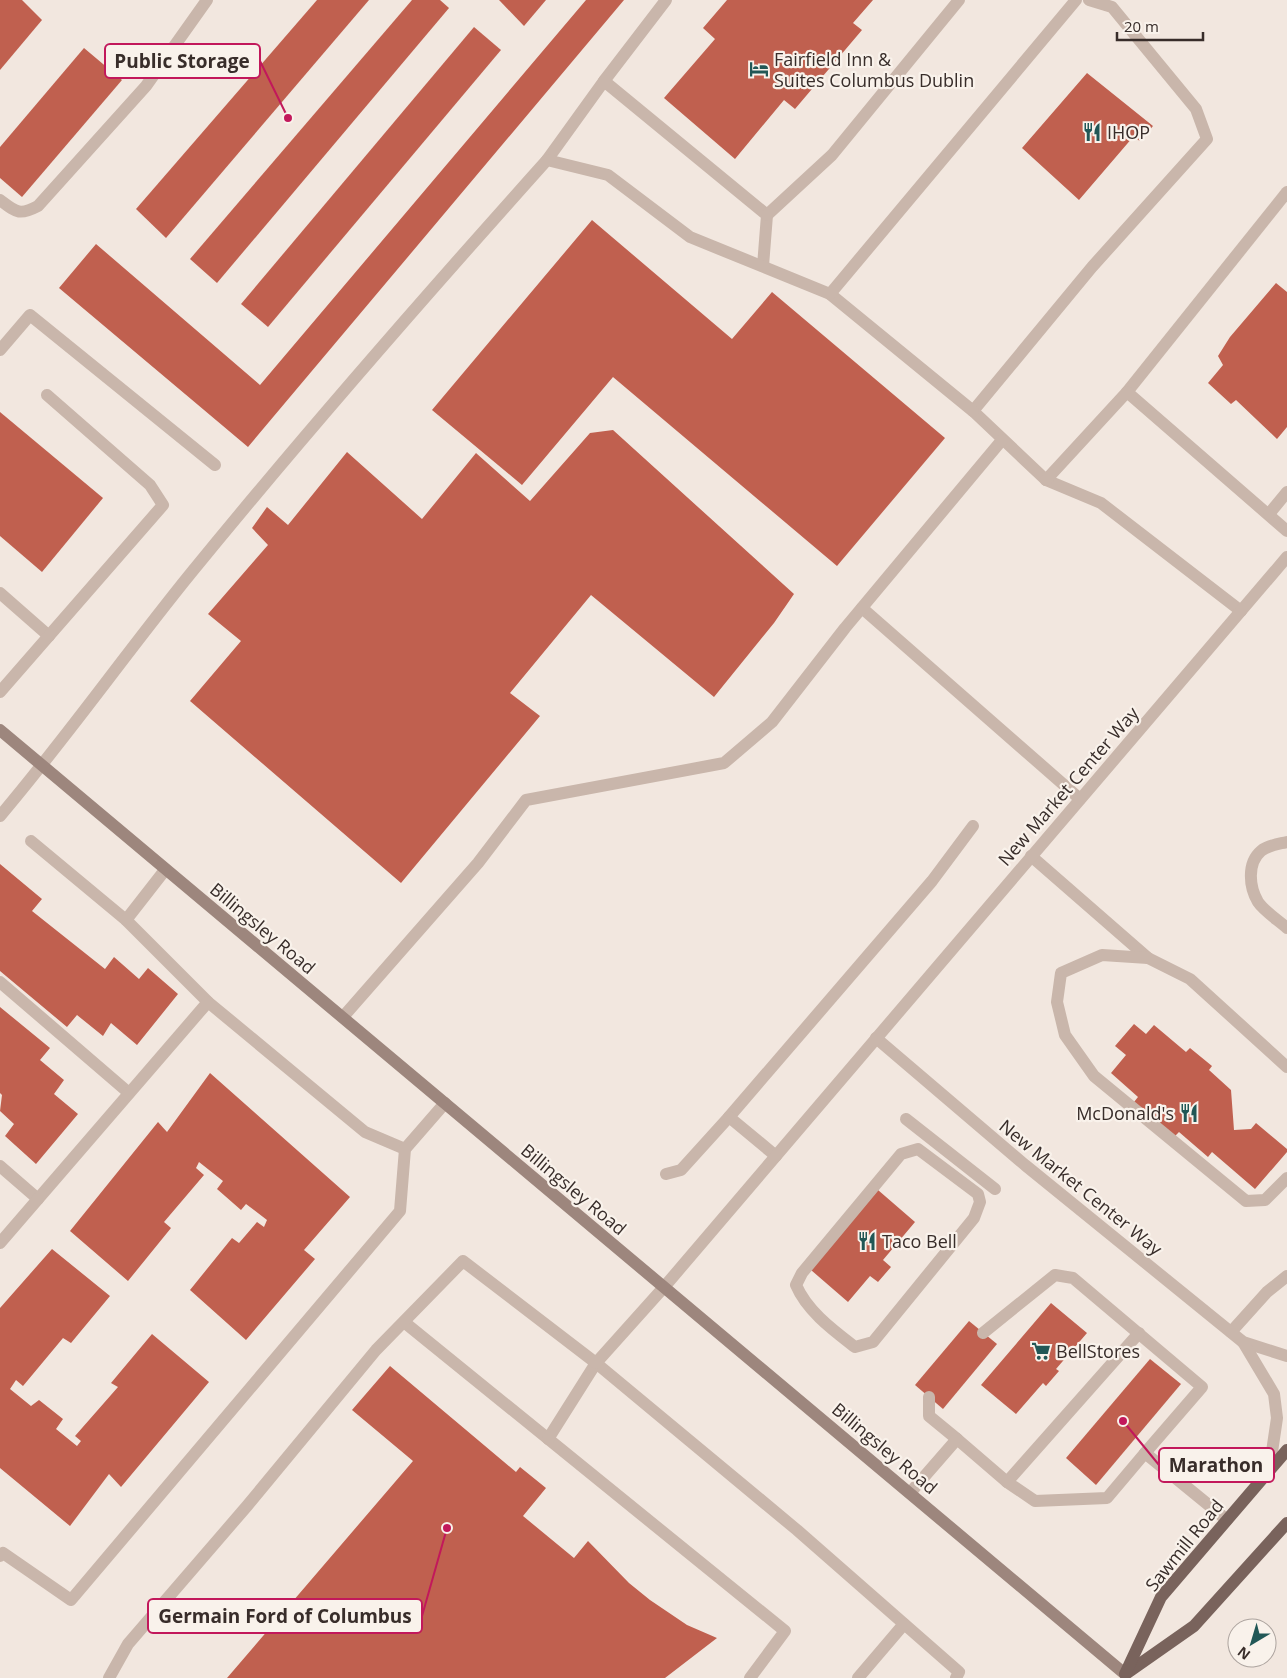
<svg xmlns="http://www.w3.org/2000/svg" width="1287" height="1678" viewBox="0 0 1287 1678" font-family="'Open Sans',sans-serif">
<rect width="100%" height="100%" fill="#f2e7df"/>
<g fill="#c0604f">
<polygon points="0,0 22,0 42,20 0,70"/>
<polygon points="317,0 369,0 166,238 136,209"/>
<polygon points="412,0 440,0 449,8 217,283 190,259"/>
<polygon points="499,0 546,0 524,26"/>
<polygon points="586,0 624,0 248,447 59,288 96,244 260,385"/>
<polygon points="727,0 873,0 853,23 862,30 795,109 784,100 735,159 664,98 715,39 703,28"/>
<polygon points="474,27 501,50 268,327 241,304"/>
<polygon points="84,48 122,80 22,197 0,178 0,147"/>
<polygon points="1087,73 1153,126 1140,141 1133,137 1079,200 1022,148"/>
<polygon points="592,220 732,339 772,292 945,438 837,566 613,377 522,485 432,410"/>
<polygon points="1276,283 1287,292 1287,427 1277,439 1236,400 1231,404 1208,383 1223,365 1218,356 1230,337"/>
<polygon points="0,412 103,498 42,572 0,536"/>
<polygon points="613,430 794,594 774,623 714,697 591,595 510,693 540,716 401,883 190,701 241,641 208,614 268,545 252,528 267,507 288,525 347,452 422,519 476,453 530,501 590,433"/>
<polygon points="0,864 42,899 32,911 105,969 114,957 139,979 148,968 178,994 137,1045 111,1023 103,1036 77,1015 67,1027 0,971"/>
<polygon points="0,1007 50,1048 40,1060 64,1080 54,1094 78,1114 36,1164 5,1136 14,1124 0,1111 2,1095 0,1093"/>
<polygon points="1134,1024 1146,1034 1154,1025 1186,1052 1190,1048 1212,1066 1209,1070 1231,1090 1234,1130 1251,1129 1256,1123 1287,1149 1287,1152 1255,1189 1212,1152 1208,1157 1179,1132 1174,1137 1134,1102 1138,1097 1111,1073 1126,1055 1115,1046"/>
<polygon points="210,1073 350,1197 304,1250 315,1259 246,1340 190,1290 232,1238 239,1243 257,1222 264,1227 267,1220 246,1204 241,1210 217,1189 223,1181 199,1162 196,1168 204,1175 164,1222 171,1228 128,1281 70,1231 158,1122 167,1132"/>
<polygon points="878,1190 915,1222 883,1260 891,1267 878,1282 870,1276 848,1302 811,1270"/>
<polygon points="52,1249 110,1296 71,1343 63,1338 23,1386 16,1380 10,1389 31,1406 39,1400 63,1419 56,1429 77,1446 81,1441 75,1436 118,1387 111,1383 152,1334 209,1382 121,1487 109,1474 70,1526 0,1468 0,1308"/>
<polygon points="1051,1303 1087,1333 1056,1369 1059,1371 1046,1386 1043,1383 1016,1414 981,1385"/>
<polygon points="969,1321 997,1344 943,1409 915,1385"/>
<polygon points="1150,1359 1181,1384 1096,1485 1066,1458"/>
<polygon points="390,1366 516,1472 520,1467 546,1488 523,1516 574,1558 588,1541 629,1583 650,1600 687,1625 717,1638 665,1678 227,1678 413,1461 352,1410"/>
</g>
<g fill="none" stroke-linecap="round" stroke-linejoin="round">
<g stroke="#c9b6ab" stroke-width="12">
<polyline points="1089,0 1112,7 1196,109 1207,139 1092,267 973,411 1046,480 1101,503 1241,611"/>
<polyline points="604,81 666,0"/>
<polyline points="547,160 604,81 767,215 763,266"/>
<path d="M 0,200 C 16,212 19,216 38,206 L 146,86 L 207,0"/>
<polyline points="767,215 832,155 959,0"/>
<polyline points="830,294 973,411"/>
<polyline points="0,350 30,315 215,465"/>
<polyline points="1127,392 1287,192"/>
<polyline points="1046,480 1127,392 1287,531"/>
<polyline points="1269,514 1287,492"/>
<polyline points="0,593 49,636"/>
<polyline points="862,608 1080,799"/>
<polyline points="0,692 163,505 150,485 47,395"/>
<path d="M 0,816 C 67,737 126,653 191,573 C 306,432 426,295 547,160 L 608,175 L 690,237 L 830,294 L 1076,0"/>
<polyline points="31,841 126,920"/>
<path d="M 1287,842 C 1279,844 1268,845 1261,851 C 1247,863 1249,887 1258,902 C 1264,911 1278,920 1287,928"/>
<polyline points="1031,856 1148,958"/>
<polyline points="165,870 126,920 208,1002"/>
<polyline points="0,982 129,1093"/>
<polyline points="343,1017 478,863 526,800 724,763 772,722 845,628 1002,440"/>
<polyline points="1287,1067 1190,979 1148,958 1102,955 1061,973 1057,1002 1065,1035 1094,1076 1246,1201 1265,1200 1287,1178"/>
<polyline points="729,1117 932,881 973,826"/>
<polyline points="906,1119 995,1189"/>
<path d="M 918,1149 L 978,1194 L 980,1202 L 974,1218 L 873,1342 L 855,1347 C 833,1330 807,1311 796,1285 L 802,1273 L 901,1154 Z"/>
<polyline points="0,1166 38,1199"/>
<polyline points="666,1174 681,1170 729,1117 776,1156"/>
<polyline points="0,1243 208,1002 365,1132 405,1149"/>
<polyline points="404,1322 785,1631 750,1678"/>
<polyline points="1231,1332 1267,1292 1287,1276"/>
<polyline points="983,1333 1055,1275 1073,1278 1202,1387 1145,1453"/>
<polyline points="929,1397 929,1416 957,1439"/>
<polyline points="548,1439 596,1363 797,1530 959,1672 956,1678"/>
<polyline points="1007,1482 1139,1333"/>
<polyline points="910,1493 957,1439 1007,1482 1035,1501 1107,1498 1145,1453 1227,1520"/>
<polyline points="0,1556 3,1553 71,1600 400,1211 405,1149 445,1103"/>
<polyline points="109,1678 128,1644 247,1506 376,1350 463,1261 596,1363 665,1286"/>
<polyline points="858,1678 904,1624"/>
</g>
<g stroke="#c9b6ab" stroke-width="12">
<polyline points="876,1038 1025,1165 1243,1342 1287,1356"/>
<polyline points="665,1286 1287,557"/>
<polyline points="1243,1342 1274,1394 1277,1418 1269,1472"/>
</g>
<polyline stroke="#9d867d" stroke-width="12" points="0,730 1125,1674"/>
<g stroke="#79635c" stroke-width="12">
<polyline points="1127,1673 1194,1626 1287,1523"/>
<polyline points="1125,1674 1161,1597 1287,1450"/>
</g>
</g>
<defs>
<g id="hotel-bare" transform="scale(1.5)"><path d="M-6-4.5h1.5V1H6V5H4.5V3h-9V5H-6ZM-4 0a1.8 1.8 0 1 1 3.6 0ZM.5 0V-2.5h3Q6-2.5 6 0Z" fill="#215756" stroke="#f9f2eb" stroke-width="2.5" paint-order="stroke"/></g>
<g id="restaurant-bare" transform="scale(1.5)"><path d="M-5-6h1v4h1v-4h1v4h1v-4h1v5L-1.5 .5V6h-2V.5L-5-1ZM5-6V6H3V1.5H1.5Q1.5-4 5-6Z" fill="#215756" stroke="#f9f2eb" stroke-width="2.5" paint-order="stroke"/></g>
<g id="supermarket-bare" transform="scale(1.5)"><path d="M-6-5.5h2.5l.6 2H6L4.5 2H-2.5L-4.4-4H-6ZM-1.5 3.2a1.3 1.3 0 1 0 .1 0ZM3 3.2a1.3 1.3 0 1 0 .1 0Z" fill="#215756" stroke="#f9f2eb" stroke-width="2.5" paint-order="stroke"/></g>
</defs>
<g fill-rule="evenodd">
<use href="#hotel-bare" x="759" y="69"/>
<use href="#restaurant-bare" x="1092" y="132"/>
<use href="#restaurant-bare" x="1189" y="1113"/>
<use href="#restaurant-bare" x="867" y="1241"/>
<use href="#supermarket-bare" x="1041" y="1351"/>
</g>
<g text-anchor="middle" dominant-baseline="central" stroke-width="4.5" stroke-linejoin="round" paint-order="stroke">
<g font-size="18" fill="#382d2a" stroke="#f9f2eb" text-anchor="start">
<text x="774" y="59">Fairfield Inn &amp;<tspan x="774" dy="21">Suites Columbus Dublin</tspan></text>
<text x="1107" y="132">IHOP</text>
<text x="1174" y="1113" text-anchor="end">McDonald's</text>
<text x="882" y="1241">Taco Bell</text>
<text x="1056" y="1351">BellStores</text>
</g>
<g font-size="18" fill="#382d2a" stroke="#f9f2eb">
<text transform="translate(1068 786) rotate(-49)">New Market Center Way</text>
<text transform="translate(263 928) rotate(40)">Billingsley Road</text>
<text transform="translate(1081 1187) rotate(39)">New Market Center Way</text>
<text transform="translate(574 1189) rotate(40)">Billingsley Road</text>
<text transform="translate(885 1448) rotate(40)">Billingsley Road</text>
<text transform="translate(1184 1545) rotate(-51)">Sawmill Road</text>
</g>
</g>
<path fill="none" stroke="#c2185b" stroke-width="2" d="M288 118L260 61M1123 1421L1159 1465M447 1528L422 1616"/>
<g fill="#c2185b" stroke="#f9f2eb" stroke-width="2">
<circle cx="288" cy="118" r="5"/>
<circle cx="1123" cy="1421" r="5"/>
<circle cx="447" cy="1528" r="5"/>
</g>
<g fill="#f9f2eb" stroke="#c2185b" stroke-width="2">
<rect x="105" y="44" width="155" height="34" rx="5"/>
<rect x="1159" y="1448" width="115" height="34" rx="5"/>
<rect x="148" y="1599" width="274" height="34" rx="5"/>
</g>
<g font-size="19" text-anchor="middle" font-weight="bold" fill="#382d2a">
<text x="182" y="68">Public Storage</text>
<text x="1216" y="1472">Marathon</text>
<text x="285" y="1623">Germain Ford of Columbus</text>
</g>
<g transform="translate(1252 1643) rotate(218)"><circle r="24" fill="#f9f2eb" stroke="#aca39e"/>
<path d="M0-4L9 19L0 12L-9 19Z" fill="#215756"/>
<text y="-8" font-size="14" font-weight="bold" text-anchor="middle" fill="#382d2a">N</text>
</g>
<path d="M1117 32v8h86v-8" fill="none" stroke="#382d2a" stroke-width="2.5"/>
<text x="1124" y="32" font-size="15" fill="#382d2a" stroke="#f9f2eb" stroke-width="4" paint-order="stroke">20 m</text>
</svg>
